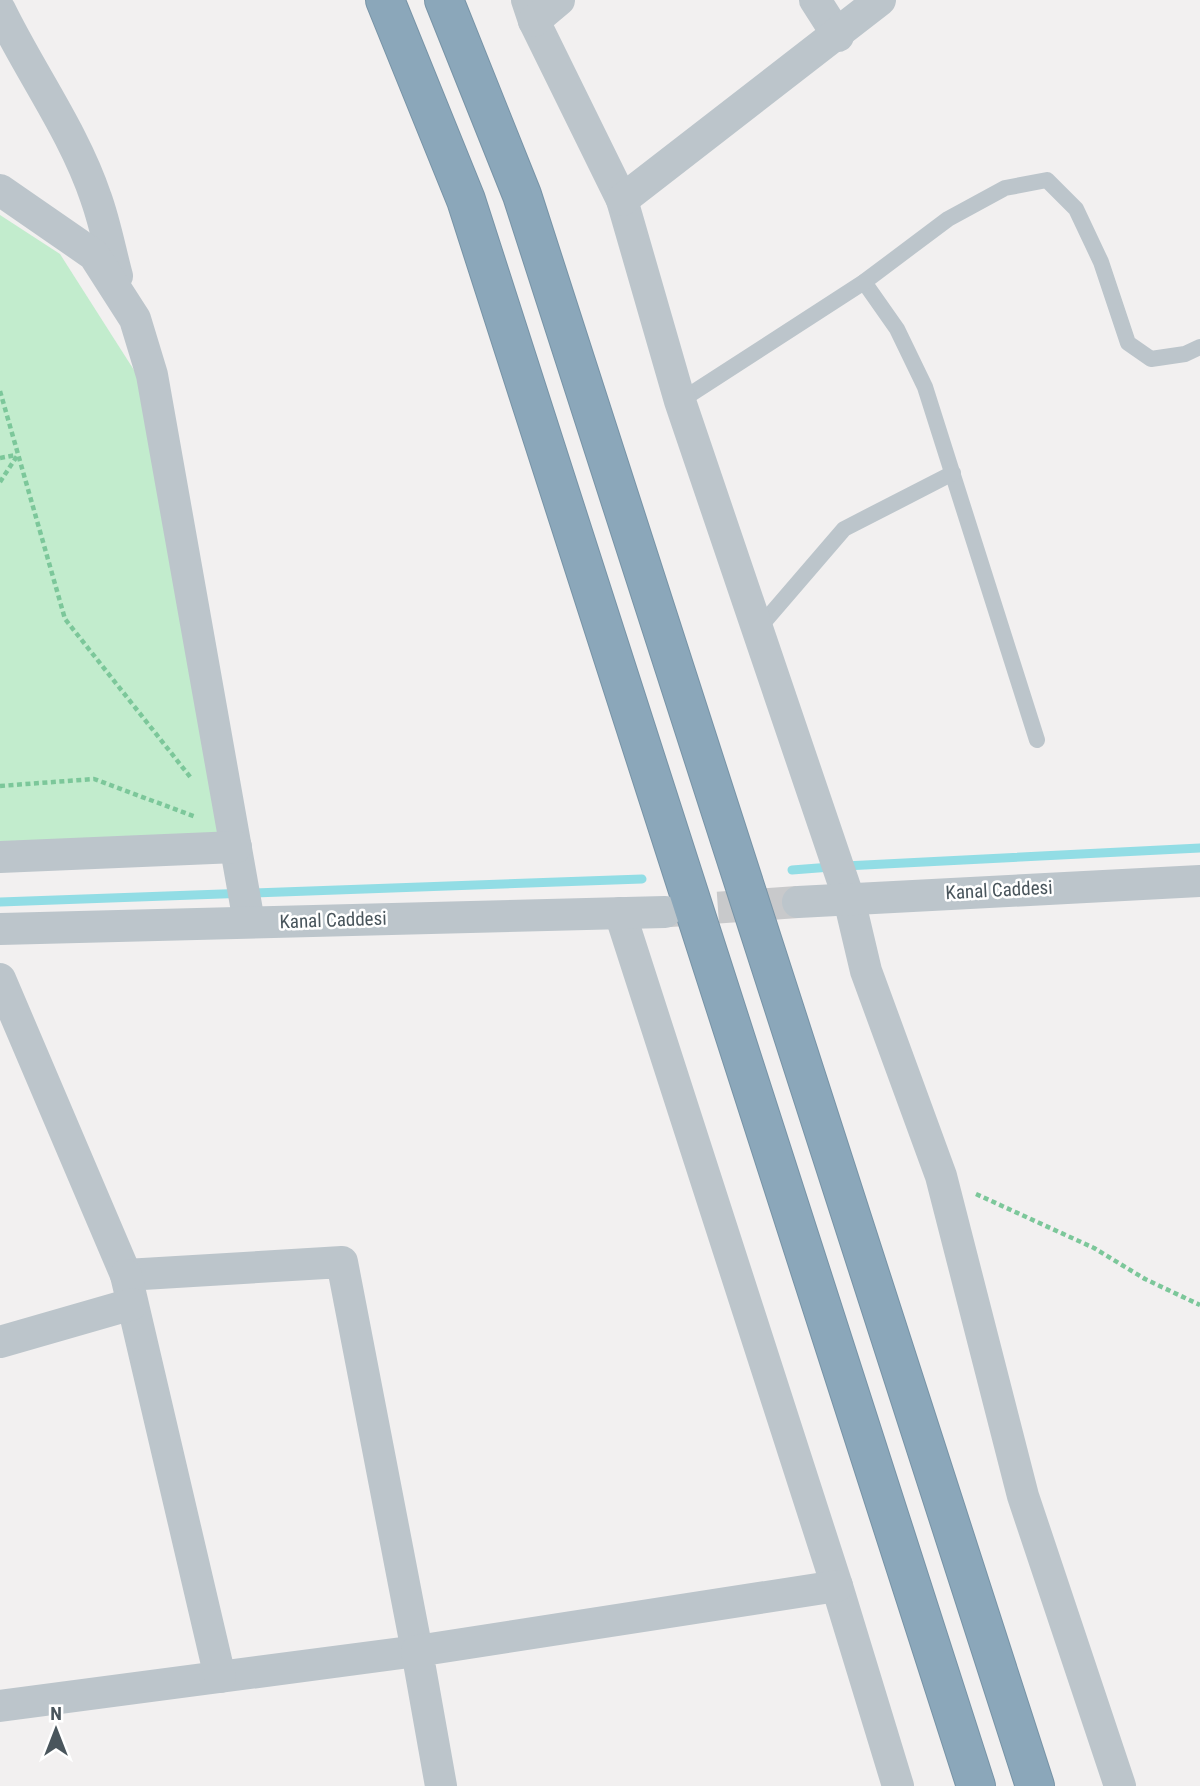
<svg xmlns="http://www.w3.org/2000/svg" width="1200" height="1786" viewBox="0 0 1200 1786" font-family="'Roboto Condensed',sans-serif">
<rect width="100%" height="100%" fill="#f2f0f0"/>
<polygon fill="#c2eccd" points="0,215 60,254 155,403 236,847 0,851"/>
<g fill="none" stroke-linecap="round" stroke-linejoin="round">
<g stroke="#92dde5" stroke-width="9">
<polyline points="845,866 1200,848"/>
<polyline points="792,870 831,867"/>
<polyline points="0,902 642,879"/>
</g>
<polyline stroke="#c8c9cb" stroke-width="32" stroke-dasharray="32 16" stroke-linecap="butt" points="670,911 798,902"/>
<g stroke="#7793a6" stroke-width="40">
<g id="highway">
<polyline points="385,0 466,200 976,1786"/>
<polyline points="444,0 522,195 1035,1786"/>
</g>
</g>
<g stroke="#7cc79a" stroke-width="4.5" stroke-dasharray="5 3.5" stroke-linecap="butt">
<polyline points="0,391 65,619 191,778"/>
<polyline points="0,458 16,455"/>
<polyline points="0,482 17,456"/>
<polyline points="0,786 94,779 196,817"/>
<polyline points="976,1194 1094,1248 1145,1279 1200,1305"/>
</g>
<g stroke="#bcc5cb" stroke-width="16">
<polyline points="864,282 897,329 925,387 1037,740"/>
<polyline points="680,401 864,282 948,219 1005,188 1047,180 1076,209 1101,262 1128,343 1151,359 1185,354 1200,347"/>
<polyline points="758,629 844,529 953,473"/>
</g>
<g stroke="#bcc5cb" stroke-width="32">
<polyline points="527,0 534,21 622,200 680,401 849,899 866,971 941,1176 1023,1496 1120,1786"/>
<polyline points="815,0 838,36"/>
<path d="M 0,10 C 30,72 74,132 96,198 C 105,223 110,250 117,276"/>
<polyline points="534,21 559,0"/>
<polyline points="0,190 94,255 135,319 152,375 249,922"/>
<polyline points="622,200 880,0"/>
<polyline points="0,857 236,847"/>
<polyline points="798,902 1200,881"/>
<polyline points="620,913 837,1586 898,1786"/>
<polyline points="0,929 665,912"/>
<polyline points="0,979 126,1275 342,1262 417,1651 0,1706"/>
<polyline points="126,1275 220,1677"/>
<polyline points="0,1342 132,1304"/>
<polyline points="441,1786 417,1651 837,1586"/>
</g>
<use href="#highway" stroke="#8ba7ba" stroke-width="38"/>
</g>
<g text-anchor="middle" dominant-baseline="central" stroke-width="5" stroke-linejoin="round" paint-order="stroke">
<g font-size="19" fill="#49555c" stroke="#fff">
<text transform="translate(999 890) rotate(-3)">Kanal Caddesi</text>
<text transform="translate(333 920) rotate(-2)">Kanal Caddesi</text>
</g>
</g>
<g transform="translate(56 1730)" stroke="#ffffff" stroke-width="5" paint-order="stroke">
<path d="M0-5L12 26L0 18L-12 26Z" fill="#49555c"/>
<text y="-10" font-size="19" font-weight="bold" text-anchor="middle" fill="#49555c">N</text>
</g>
</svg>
